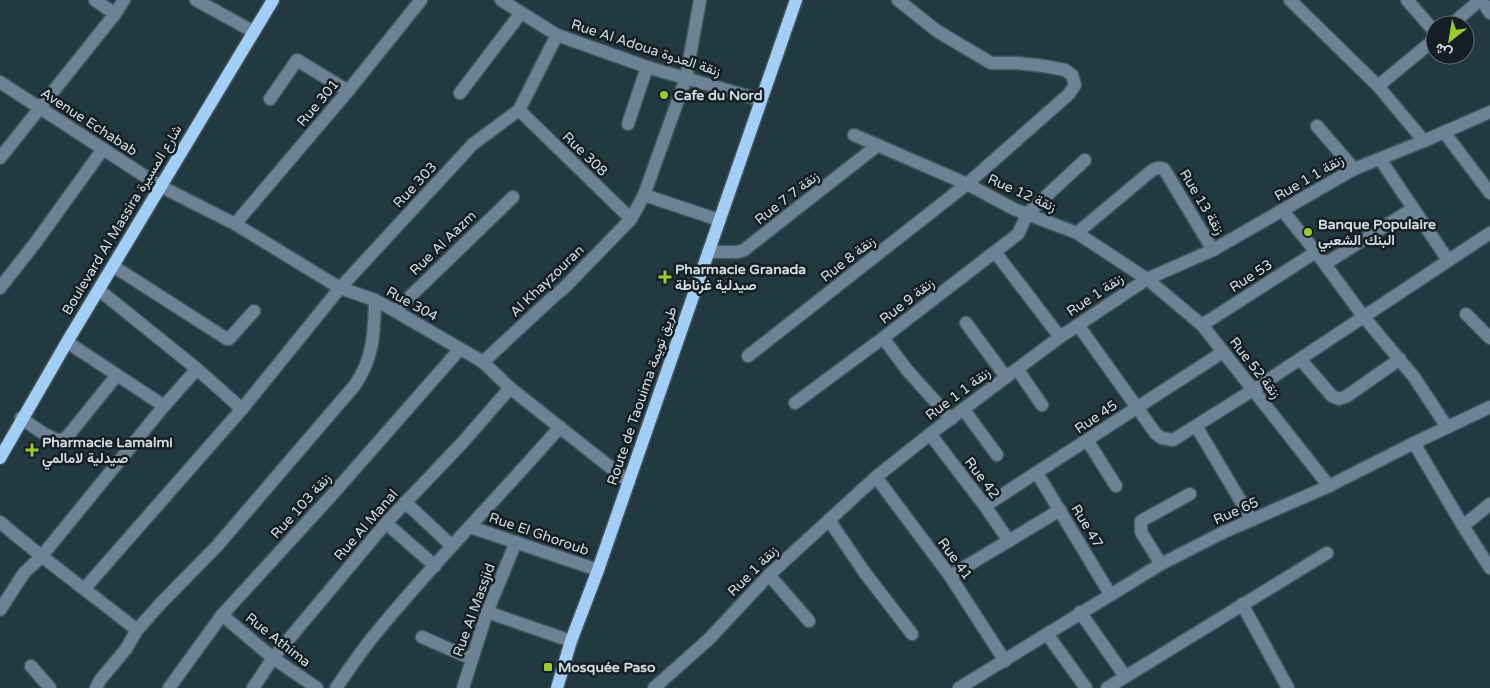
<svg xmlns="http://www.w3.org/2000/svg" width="1490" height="688" viewBox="0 0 1490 688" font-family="'Varela Round',Vazirmatn,sans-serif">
<rect width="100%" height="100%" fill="#223942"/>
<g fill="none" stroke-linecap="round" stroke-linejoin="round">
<g stroke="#41575f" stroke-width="15">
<g id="minor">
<polyline points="95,0 115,14"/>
<polyline points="196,0 254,32"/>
<polyline points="501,0 557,35 647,67 761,100"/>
<polyline points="1290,0 1378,86 1424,141"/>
<polyline points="1407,0 1435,32"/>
<polyline points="1482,0 1490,13"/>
<polyline points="1451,25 1480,0"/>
<polyline points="0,82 160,186 235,224 340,288 375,300 395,311 483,362 510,388 629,482"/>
<polyline points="1378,86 1435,39"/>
<polyline points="460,93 521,13"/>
<polyline points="270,99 297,60 348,91"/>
<polyline points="519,110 631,219"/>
<polyline points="628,124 647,67"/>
<polyline points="1317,126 1354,169"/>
<polyline points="1444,132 1490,193"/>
<polyline points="854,135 967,184 1014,209 1077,233 1147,279 1202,325 1329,486"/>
<polyline points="0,158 115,14 124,0"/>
<polyline points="1380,159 1448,260"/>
<polyline points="644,195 719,220"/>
<polyline points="1283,211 1316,252 1363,316 1414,377 1447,427"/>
<polyline points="235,224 348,91 421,0"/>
<path d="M 1077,233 L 1150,172 C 1155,168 1158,167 1164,169 L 1213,250"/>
<polyline points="708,252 738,252 744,250 878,145"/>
<polyline points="995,252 1060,337"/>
<polyline points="1325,264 1412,209"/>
<polyline points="113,266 227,339 229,339 254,311"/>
<polyline points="0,288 36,242 103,149"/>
<polyline points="99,290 197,369 242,409"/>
<polyline points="395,311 513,197"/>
<polyline points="1466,314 1490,338"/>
<polyline points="966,323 1006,377"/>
<polyline points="1078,325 1156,434 1162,438 1173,440 1253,390 1490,233"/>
<polyline points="1202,325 1316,252"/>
<polyline points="883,338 907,370 951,419"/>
<polyline points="67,342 164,406"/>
<polyline points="748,356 967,184 1069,94 1075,85 1072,75 1065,70 1044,66 1017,63 991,63 937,31 898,0"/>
<polyline points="1300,359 1332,396 1339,399 1347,396 1400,359"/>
<polyline points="483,362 552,298 564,288 631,219 644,195 686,78 700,0"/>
<polyline points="1017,369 1042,405"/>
<polyline points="795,403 883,338 1018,234 1028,213 1085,160"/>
<polyline points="964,410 997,455"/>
<path d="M 21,418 C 30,424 49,439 59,440 C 62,440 64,439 67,437 L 117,375"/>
<polyline points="1196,426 1252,520"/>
<polyline points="930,434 985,506 1009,541"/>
<polyline points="1087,440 1116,486"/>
<polyline points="1414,443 1463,526 1490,568"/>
<polyline points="1037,473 1110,594"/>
<polyline points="876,477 950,576 1005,661"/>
<polyline points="405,502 452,546"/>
<polyline points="985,506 1223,352"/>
<polyline points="829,520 865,573 912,634"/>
<path d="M 0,522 C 44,560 92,594 137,630"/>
<polyline points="386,523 435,566"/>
<polyline points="1463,526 1490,504"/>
<polyline points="470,527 598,570"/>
<polyline points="1161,564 1141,532 1141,521 1190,494"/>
<polyline points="769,575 809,621"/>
<polyline points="950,576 1060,510"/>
<polyline points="85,588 242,409 340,288 473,144 519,110 557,35"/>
<polyline points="1242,604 1288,688"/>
<polyline points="0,610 24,573 41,557 164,406 197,369"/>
<polyline points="487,612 571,641"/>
<polyline points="1080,612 1125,676"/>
<polyline points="222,615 273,658 317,688"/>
<polyline points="1047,634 1086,688"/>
<polyline points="422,637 472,659"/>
<polyline points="31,666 50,688"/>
<path d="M 96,688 L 100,680 L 126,649 L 137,630 L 162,602 L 217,546 L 355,385 C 374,357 374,333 375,300"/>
<polyline points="169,688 222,615 331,496 460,349"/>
<polyline points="253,688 273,658 386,523 463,442 510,388"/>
<path d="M 336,688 C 348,671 359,654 372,638 C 431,565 498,498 560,427"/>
<polyline points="463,688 487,612 516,542"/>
<polyline points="654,688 709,639 769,575 876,477 930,434 1060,337 1147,279 1213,250 1354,169 1424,141 1490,112"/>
<polyline points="959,688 1161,564 1224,532 1329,486 1414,443 1490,407"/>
<polyline points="1107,688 1327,553"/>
</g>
</g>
<g stroke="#41575f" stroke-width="15">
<g id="major">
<polyline points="0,458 67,342 273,0"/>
<polyline points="557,688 571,641 598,570 796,0"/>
</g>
</g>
<use href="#minor" stroke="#6d8395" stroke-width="12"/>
<use href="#major" stroke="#a3cff6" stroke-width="12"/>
</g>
<g fill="#9cca31" stroke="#141e23" stroke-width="2">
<circle cx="664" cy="95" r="5"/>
<circle cx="1308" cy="232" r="5"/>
<path d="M662.5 269.5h5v5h5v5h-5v5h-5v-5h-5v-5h5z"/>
<path d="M29.5 442.5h5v5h5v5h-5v5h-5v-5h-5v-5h5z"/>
<rect x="543" y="662" width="10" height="10" rx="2.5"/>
</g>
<g text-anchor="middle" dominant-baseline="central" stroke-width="5" stroke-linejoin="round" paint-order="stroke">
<g font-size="14" fill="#d0dee4" stroke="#141e23">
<text transform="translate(646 48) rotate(18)">Rue Al Adoua زنقة العدوة</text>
<text transform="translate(318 103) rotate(-50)">Rue 301</text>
<text transform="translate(89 122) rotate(33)">Avenue Echabab</text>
<text transform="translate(585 154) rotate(44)">Rue 308</text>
<text transform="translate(1309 178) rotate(-30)">Rue 1 زنقة 1</text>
<text transform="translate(415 185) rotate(-47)">Rue 303</text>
<text transform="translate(1022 193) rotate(24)">Rue 12 زنقة</text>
<text transform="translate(787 198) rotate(-38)">Rue 7 زنقة 7</text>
<text transform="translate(1202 202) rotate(59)">Rue 13 زنقة</text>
<text transform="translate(122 220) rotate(-59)">Boulevard Al Massira شارع المسيرة</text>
<text transform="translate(443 243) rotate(-44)">Rue Al Aazm</text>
<text transform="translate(848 259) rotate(-38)">Rue 8 زنقة</text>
<text transform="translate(1251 276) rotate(-33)">Rue 53</text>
<text transform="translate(547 281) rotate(-44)">Al Khayzouran</text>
<text transform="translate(1095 295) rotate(-34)">Rue 1 زنقة</text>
<text transform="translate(907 301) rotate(-38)">Rue 9 زنقة</text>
<text transform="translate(412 304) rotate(29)">Rue 304</text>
<text transform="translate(1255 368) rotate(52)">Rue 52 زنقة</text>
<text transform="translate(958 394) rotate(-37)">Rue 1 زنقة 1</text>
<text transform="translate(642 396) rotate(-71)">Route de Taouima طريق تويمة</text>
<text transform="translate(1096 417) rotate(-34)">Rue 45</text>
<text transform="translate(982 478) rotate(53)">Rue 42</text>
<text transform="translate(301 506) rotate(-48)">Rue 103 زنقة</text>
<text transform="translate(1236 511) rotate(-24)">Rue 65</text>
<text transform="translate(366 525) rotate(-49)">Rue Al Manal</text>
<text transform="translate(1087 526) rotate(59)">Rue 47</text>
<text transform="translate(539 534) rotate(19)">Rue El Ghoroub</text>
<text transform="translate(955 559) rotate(54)">Rue 41</text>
<text transform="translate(753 571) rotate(-45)">Rue 1 زنقة</text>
<text transform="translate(474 610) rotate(-70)">Rue Al Massjid</text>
<text transform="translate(278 640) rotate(38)">Rue Athima</text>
</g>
<g font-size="14" font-weight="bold" fill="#d0dee4" stroke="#141e23" text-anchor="start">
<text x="674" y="95">Cafe du Nord</text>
<text x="1318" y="224">Banque Populaire<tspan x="1318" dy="16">البنك الشعبي</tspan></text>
<text x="675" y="269">Pharmacie Granada<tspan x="675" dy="16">صيدلية غرناطة</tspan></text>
<text x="42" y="442">Pharmacie Lamalmi<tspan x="42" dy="16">صيدلية لامالمي</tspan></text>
<text x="558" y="667">Mosquée Paso</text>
</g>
</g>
<g transform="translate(1450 40) rotate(211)"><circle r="24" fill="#141e23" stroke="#5f6b70"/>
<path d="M0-4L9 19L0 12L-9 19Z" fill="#9cca31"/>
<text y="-8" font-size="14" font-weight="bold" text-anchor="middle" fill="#d0dee4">ش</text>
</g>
</svg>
